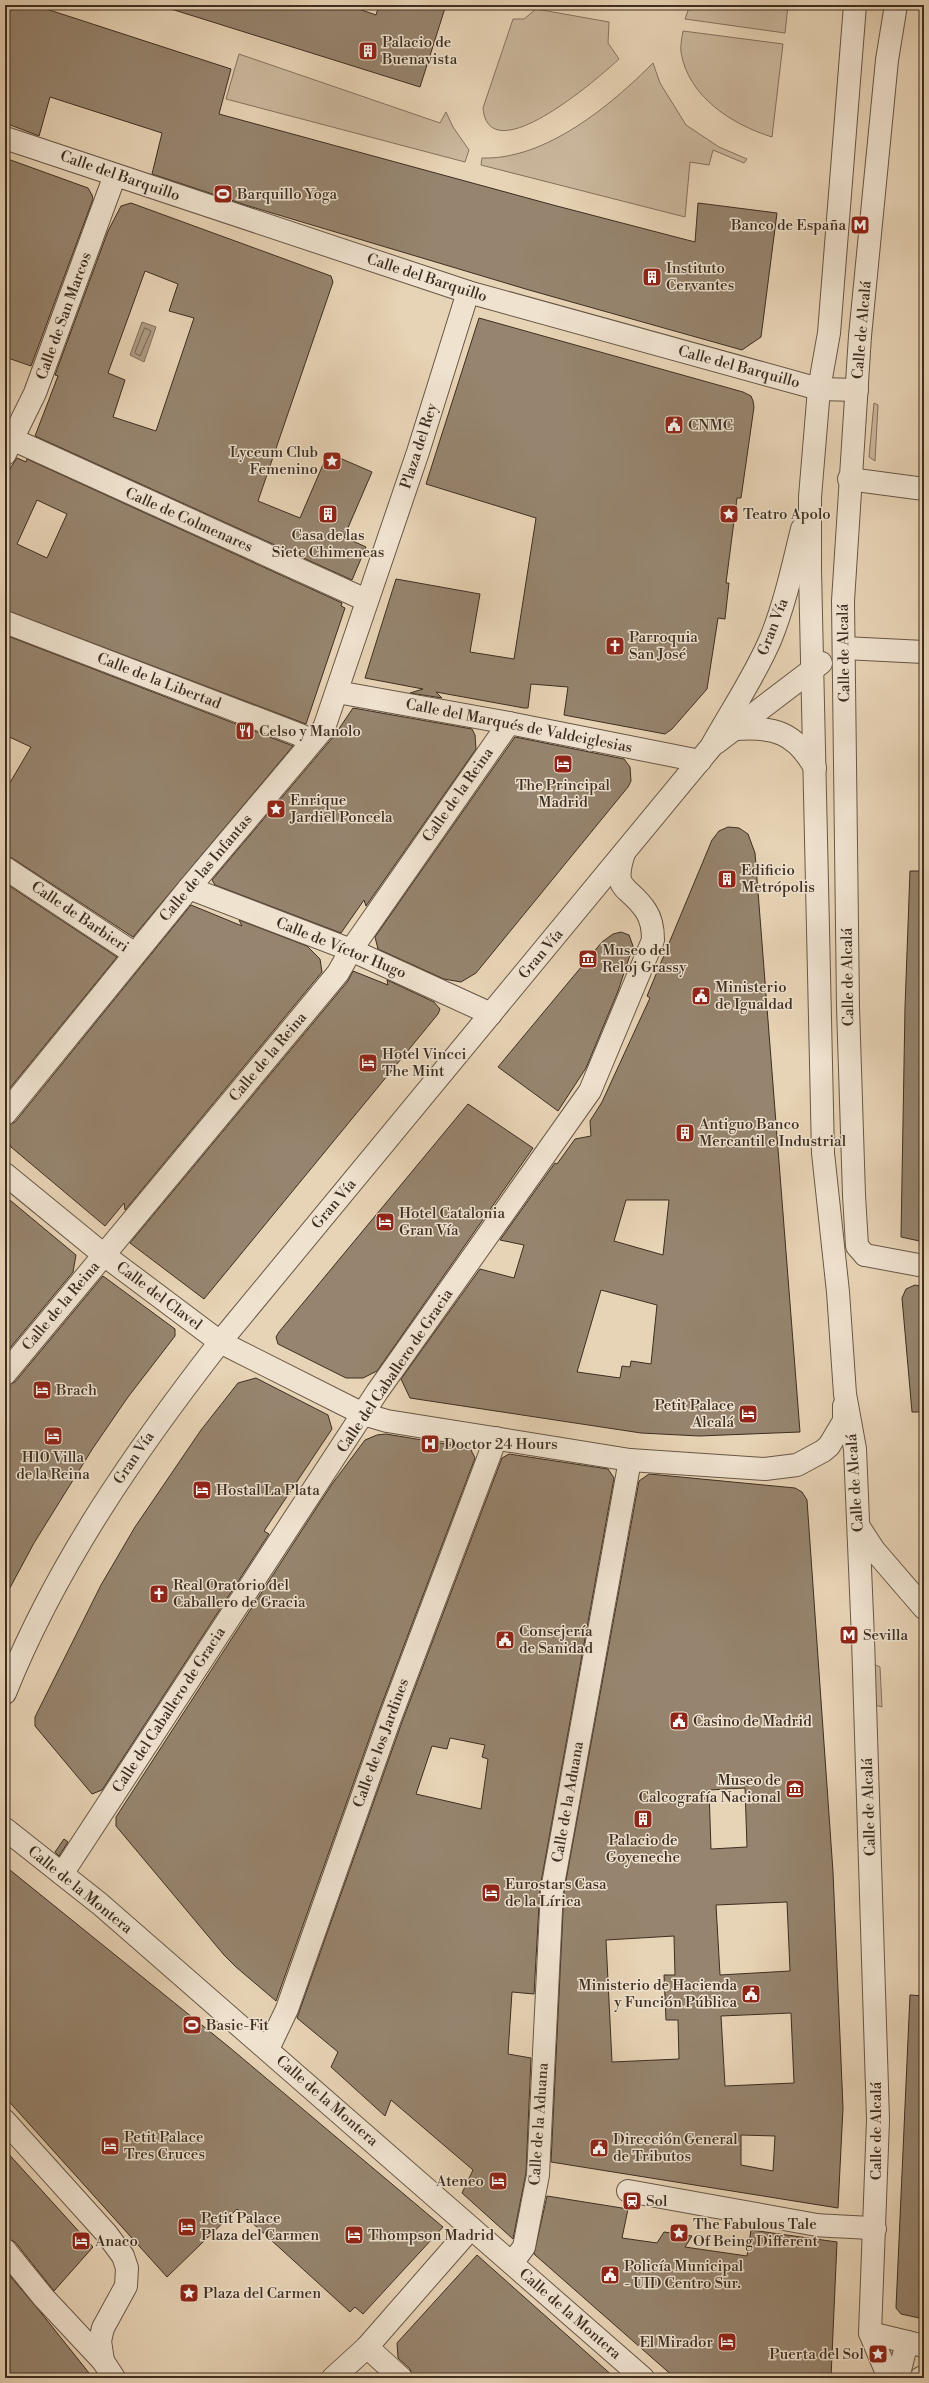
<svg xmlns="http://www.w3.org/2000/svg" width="929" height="2383" viewBox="0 0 929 2383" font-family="'Libre Bodoni',serif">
<rect width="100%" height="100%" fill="#e7d3b5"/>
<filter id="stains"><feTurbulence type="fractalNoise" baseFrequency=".005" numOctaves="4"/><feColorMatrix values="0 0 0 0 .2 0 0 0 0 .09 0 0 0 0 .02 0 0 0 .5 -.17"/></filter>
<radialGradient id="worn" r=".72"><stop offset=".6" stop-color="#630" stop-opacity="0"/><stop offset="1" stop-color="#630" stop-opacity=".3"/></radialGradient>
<g fill="#cab79c" stroke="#84725e">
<polygon points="690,5 788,5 785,33 685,19"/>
<path d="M 536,9 L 609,22 L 608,43 L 619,59 C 601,76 489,174 483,108 L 513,19 L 524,19 Z"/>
<path d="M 683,31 L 783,44 L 772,137 C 733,125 688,97 681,52 C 680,46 682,38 683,31 Z"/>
<polygon points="239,54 440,123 446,112 453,127 469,150 465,162 226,99"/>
<path d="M 653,63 L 660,83 L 686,125 L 719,147 L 747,159 L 744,163 L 713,150 L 709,165 L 690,162 L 685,217 L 481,165 L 482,158 C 546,160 611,105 653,63 Z"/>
<polygon points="874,403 878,405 875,461 869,457"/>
<polygon points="874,1664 880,1667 882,1707 875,1705"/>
</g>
<polygon fill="#ae9b83" stroke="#816f5c" points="142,322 156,327 144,362 130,355"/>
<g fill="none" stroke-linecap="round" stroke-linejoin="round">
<polygon stroke="#766452" stroke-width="1" points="145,328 151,331 140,356 135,353"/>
</g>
<g fill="#96846e" stroke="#3e2e21" fill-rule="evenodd">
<polygon points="5,5 34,5 231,69 219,114 553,205 695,242 698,203 777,213 761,337 742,350 529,290 252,207 152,174 162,133 50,97 39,136 5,123"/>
<polygon points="171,5 347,5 376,15 379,5 446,5 420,87 171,9"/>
<polygon points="5,158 88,188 92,195 93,199 31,366 5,357 5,277 9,263 5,261"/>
<path d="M 131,203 L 331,276 L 333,282 L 258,501 L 300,518 L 328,453 L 372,472 L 344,537 L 366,547 L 352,580 L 35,436 L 58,376 L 55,375 L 108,231 L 121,206 ZM 145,271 L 178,284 L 169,311 L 194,318 L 156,431 L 113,417 L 125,380 L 108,373 Z"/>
<polygon points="479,318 743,392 751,396 753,401 754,407 741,498 737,498 726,583 729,583 725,619 718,618 707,689 672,729 665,734 564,715 568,687 531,684 528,708 524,708 436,692 442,698 410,693 423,689 365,678 396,579 480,594 470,652 514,659 536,518 426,484"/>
<path d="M 17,458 L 26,462 L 27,459 L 342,603 L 341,606 L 345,608 L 306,724 L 5,610 L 5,476 ZM 37,500 L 67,514 L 47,558 L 17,544 Z"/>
<polygon points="5,635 293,746 133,937 12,858 5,856 5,791 31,747 5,735"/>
<polygon points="353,708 472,729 475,735 476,749 366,906 364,900 341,933 215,885 212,880 334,736"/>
<polygon points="515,737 624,759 630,767 631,781 628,787 476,973 461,982 444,979 378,949 375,937"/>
<path d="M 728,827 L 739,828 L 748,834 L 755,853 L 800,1432 L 699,1436 L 641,1433 L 410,1398 L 401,1379 L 480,1269 L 514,1278 L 524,1245 L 500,1240 L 555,1163 L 557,1164 L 575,1139 L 591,1136 L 590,1121 L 602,1102 L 650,998 L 647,996 L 712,840 L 719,831 ZM 626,1200 L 669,1200 L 663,1255 L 614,1241 ZM 601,1290 L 657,1305 L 651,1364 L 631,1361 L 630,1367 L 622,1366 L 620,1378 L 577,1372 Z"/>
<polygon points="910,871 924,871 924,1242 901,1237 905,1007"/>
<polygon points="5,883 117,957 5,1094"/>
<polygon points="191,905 242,926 239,920 307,946 320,959 322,972 125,1210 124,1203 105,1226 11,1147 6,1136 6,1126 15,1122"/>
<polygon points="621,932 629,935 633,946 618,991 586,1068 558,1111 498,1067 602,942 613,934"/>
<polygon points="353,971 388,985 387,980 434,1002 440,1009 438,1014 204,1299 130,1243 348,981"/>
<polygon points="468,1104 533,1148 377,1371 363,1378 346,1378 278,1344 276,1337 279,1332"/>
<polygon points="5,1196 76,1255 73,1272 5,1354"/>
<polygon points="103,1276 175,1329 175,1336 128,1397 93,1448 34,1543 5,1597 5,1386 15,1382"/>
<polygon points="915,1285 924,1287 924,1412 912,1412 902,1298 906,1289"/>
<polygon points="256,1378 328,1415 332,1429 264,1531 269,1534 102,1790 92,1794 35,1726 35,1717 101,1585 135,1527 201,1430 238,1383"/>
<polygon points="386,1434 470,1448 475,1458 378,1714 276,2001 236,1967 224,1955 116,1826 116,1817 332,1484 365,1440 377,1435"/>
<path d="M 509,1454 L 608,1469 L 614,1478 L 540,1888 L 534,1994 L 512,1992 L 508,2054 L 531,2058 L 526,2173 L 513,2239 L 462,2193 L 473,2170 L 391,2100 L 385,2116 L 331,2067 L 338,2052 L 297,2018 L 402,1722 L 502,1458 ZM 450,1738 L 485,1745 L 482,1757 L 488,1759 L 481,1809 L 416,1794 L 432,1746 L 447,1749 Z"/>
<path d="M 649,1474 L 795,1488 L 802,1492 L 807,1500 L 833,1872 L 843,2108 L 838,2208 L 551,2162 L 564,1891 L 639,1481 ZM 745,1788 L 747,1847 L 711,1849 L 709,1790 ZM 787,1902 L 790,1971 L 720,1975 L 716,1905 ZM 674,1936 L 675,1975 L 664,1975 L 666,2020 L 678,2020 L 679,2059 L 612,2062 L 606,1940 ZM 791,2013 L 794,2083 L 725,2086 L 721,2016 ZM 741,2135 L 775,2136 L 773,2171 L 741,2165 Z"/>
<polygon points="64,1839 68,1842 59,1856 55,1852"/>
<polygon points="5,1866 229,2047 443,2227 363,2314 355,2307 350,2312 237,2209 167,2277 5,2097"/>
<polygon points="910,1995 924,1996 924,2319 901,2314 896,2308"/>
<polygon points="5,2150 93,2247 54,2291 15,2242 5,2238"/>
<polygon points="547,2196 628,2209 622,2238 657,2243 664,2232 692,2236 685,2247 747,2256 751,2230 837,2242 831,2378 675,2378 534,2254"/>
<polygon points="477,2255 587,2353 615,2378 413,2378 410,2369 398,2358 397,2343"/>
<polygon points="5,2270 38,2309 93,2378 5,2378"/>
</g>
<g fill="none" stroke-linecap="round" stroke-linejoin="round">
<g stroke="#685746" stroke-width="24">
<g id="minor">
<polyline points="855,5 829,333 819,389 810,497 810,570 823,1153 838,1292 845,1394 855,1449 863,1639 878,2120 870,2333 889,2378"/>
<polyline points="5,138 468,292 819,389 857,390"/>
<polyline points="12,439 366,600"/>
<polyline points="5,454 35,393 115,175"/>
<polyline points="849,479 924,489"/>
<polyline points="5,622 313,740"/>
<polyline points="844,648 924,652"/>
<polyline points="337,692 509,723 700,761"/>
<path d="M 735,729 C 774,726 796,733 815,768"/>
<polyline points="716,743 821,663"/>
<polyline points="5,868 135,954"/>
<polyline points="189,888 351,950 491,1014"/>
<polyline points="5,1114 189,888 324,728 418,452 468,292"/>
<polyline points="5,1174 104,1255 220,1342 363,1414 387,1421 630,1460 765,1469 797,1465 823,1451 829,1446 844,1421 844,1406"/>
<polyline points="865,1255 857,1246 854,1195 848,1007 843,601 860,336 887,60 896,5"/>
<polyline points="865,1255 924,1266"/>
<polyline points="5,1374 338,973 351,950 509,723"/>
<polyline points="859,1527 874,1550 924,1608"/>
<path d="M 5,1693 C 56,1565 136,1450 220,1342 L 711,747 C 731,711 755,676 771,638 C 785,603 793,566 802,529"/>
<polyline points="5,1829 100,1904 643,2378"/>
<path d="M 62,1874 L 377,1392 L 590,1091 L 653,940 C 653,930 652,920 646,911 C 629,884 611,893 624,853"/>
<polyline points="268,2049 287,2009 390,1718 496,1438"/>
<polyline points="5,2121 106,2233 123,2256 127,2268 126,2286 103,2328 100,2341 103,2361"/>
<path d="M 628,2191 L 817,2225 C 837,2227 855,2226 875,2229"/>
<polyline points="5,2250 44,2298 103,2361 114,2378"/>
<polyline points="512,2263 524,2247 538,2175 552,1890 630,1460"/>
<polyline points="870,2333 924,2346"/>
<polyline points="367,2347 401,2378"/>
<polyline points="333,2378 367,2347 471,2228"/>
<polyline points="898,2378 907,2342"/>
<polyline points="921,2378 924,2377"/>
</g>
</g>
<use href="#minor" stroke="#efe2cf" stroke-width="22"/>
</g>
<defs>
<g id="building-square" transform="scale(1)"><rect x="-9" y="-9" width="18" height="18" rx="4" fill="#8f2418" stroke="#efe2cf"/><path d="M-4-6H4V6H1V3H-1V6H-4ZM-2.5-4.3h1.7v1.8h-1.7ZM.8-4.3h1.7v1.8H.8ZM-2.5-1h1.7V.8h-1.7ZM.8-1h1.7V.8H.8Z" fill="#fff"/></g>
<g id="stadium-square" transform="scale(1)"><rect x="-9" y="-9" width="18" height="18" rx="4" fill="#8f2418" stroke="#efe2cf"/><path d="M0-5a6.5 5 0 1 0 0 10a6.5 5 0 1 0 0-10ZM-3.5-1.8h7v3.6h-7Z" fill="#fff"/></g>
<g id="metro-square" transform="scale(1)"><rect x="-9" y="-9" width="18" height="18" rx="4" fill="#8f2418" stroke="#efe2cf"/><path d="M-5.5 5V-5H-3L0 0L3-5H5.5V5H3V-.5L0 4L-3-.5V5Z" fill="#fff"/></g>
<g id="civic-square" transform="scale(1)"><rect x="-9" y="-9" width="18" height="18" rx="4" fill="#8f2418" stroke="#efe2cf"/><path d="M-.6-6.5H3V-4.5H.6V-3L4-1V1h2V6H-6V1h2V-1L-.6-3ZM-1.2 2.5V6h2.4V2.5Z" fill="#fff"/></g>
<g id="sight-square" transform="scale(1)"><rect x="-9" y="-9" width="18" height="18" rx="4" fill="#8f2418" stroke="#efe2cf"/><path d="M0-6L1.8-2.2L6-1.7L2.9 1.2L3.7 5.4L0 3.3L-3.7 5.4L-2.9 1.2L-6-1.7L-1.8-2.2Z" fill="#fff"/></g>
<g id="church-square" transform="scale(1)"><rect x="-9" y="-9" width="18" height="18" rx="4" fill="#8f2418" stroke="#efe2cf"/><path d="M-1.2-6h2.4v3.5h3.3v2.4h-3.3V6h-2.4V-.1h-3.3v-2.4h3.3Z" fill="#fff"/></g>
<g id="restaurant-square" transform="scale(1)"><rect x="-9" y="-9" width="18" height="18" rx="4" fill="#8f2418" stroke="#efe2cf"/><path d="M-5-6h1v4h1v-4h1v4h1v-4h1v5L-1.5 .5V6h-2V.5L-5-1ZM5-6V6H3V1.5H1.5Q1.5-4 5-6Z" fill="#fff"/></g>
<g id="hotel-square" transform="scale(1)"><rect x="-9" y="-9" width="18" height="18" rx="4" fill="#8f2418" stroke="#efe2cf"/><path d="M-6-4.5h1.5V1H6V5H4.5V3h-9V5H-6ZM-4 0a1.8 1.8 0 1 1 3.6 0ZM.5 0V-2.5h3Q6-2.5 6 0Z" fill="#fff"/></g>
<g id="museum-square" transform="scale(1)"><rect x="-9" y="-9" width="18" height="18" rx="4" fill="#8f2418" stroke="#efe2cf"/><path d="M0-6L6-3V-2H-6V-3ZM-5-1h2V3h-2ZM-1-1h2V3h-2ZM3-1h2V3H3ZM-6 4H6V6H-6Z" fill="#fff"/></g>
<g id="hospital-square" transform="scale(1)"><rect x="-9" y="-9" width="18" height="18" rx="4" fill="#8f2418" stroke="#efe2cf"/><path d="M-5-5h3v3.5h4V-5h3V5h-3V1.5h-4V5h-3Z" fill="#fff"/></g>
<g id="station-square" transform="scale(1)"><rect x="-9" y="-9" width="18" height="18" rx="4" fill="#8f2418" stroke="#efe2cf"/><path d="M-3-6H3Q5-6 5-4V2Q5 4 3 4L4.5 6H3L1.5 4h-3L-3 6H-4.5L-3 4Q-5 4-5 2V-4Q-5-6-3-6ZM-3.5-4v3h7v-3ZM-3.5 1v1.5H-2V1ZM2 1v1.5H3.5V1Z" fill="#fff"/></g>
</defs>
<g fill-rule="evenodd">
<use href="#building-square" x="368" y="51"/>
<use href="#stadium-square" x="223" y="194"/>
<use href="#metro-square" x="860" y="225"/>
<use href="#building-square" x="652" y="277"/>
<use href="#civic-square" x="674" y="425"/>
<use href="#sight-square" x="332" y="461"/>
<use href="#building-square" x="328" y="514"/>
<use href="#sight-square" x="729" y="514"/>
<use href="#church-square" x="615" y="646"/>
<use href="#restaurant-square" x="245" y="731"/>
<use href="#hotel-square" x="563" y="764"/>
<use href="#sight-square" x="276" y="809"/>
<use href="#building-square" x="727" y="879"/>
<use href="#museum-square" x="588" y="959"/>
<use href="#civic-square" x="701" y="996"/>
<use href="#hotel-square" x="368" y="1063"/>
<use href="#building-square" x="685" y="1133"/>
<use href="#hotel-square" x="385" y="1222"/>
<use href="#hotel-square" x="42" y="1390"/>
<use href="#hotel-square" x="748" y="1414"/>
<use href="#hotel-square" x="53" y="1436"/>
<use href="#hospital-square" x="430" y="1444"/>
<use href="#hotel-square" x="202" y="1490"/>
<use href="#church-square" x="159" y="1594"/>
<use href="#metro-square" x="849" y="1635"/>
<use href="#civic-square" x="505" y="1640"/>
<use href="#civic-square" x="679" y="1721"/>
<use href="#museum-square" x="795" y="1789"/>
<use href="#building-square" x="643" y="1819"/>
<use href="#hotel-square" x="491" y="1893"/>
<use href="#civic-square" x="751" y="1994"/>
<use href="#stadium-square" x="192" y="2025"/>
<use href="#hotel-square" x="110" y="2146"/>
<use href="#civic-square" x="599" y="2148"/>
<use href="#hotel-square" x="498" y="2181"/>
<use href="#station-square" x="632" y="2201"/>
<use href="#hotel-square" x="187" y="2227"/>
<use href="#sight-square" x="679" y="2233"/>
<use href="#hotel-square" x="354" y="2235"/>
<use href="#hotel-square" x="81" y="2241"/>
<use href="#civic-square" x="610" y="2275"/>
<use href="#sight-square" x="189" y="2293"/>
<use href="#hotel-square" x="727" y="2342"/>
<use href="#sight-square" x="878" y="2354"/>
</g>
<g text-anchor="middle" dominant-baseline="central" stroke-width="3" stroke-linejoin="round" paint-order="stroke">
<g font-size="15" fill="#3e2e21" stroke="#efe2cf" text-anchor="start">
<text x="382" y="42">Palacio de<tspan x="382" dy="17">Buenavista</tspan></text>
<text x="237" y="194">Barquillo Yoga</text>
<text x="846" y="225" text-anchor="end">Banco de España</text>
<text x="666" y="268">Instituto<tspan x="666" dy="17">Cervantes</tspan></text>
<text x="688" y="425">CNMC</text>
<text x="318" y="452" text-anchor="end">Lyceum Club<tspan x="318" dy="17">Femenino</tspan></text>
<text x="743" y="514">Teatro Apolo</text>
<text x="328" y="535" text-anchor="middle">Casa de las<tspan x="328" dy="17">Siete Chimeneas</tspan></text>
<text x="629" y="637">Parroquia<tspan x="629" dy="17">San José</tspan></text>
<text x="259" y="731">Celso y Manolo</text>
<text x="563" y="785" text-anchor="middle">The Principal<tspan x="563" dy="17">Madrid</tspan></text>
<text x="290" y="800">Enrique<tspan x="290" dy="17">Jardiel Poncela</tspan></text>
<text x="741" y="870">Edificio<tspan x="741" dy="17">Metrópolis</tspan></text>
<text x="602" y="950">Museo del<tspan x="602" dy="17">Reloj Grassy</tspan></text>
<text x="715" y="987">Ministerio<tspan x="715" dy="17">de Igualdad</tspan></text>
<text x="382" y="1054">Hotel Vincci<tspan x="382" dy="17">The Mint</tspan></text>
<text x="699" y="1124">Antiguo Banco<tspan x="699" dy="17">Mercantil e Industrial</tspan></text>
<text x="399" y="1213">Hotel Catalonia<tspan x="399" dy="17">Gran Vía</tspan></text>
<text x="56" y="1390">Brach</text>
<text x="734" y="1405" text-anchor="end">Petit Palace<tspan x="734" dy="17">Alcalá</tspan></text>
<text x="444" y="1444">Doctor 24 Hours</text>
<text x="53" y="1457" text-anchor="middle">H10 Villa<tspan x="53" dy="17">de la Reina</tspan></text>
<text x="216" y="1490">Hostal La Plata</text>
<text x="173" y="1585">Real Oratorio del<tspan x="173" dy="17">Caballero de Gracia</tspan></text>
<text x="519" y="1631">Consejería<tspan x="519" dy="17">de Sanidad</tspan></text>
<text x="863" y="1635">Sevilla</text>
<text x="693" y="1721">Casino de Madrid</text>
<text x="781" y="1780" text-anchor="end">Museo de<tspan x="781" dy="17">Calcografía Nacional</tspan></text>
<text x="643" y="1840" text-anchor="middle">Palacio de<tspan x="643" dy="17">Goyeneche</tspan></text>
<text x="505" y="1884">Eurostars Casa<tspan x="505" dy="17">de la Lírica</tspan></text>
<text x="737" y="1985" text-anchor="end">Ministerio de Hacienda<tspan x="737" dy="17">y Función Pública</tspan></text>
<text x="206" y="2025">Basic-Fit</text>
<text x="124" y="2137">Petit Palace<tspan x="124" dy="17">Tres Cruces</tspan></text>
<text x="613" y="2139">Dirección General<tspan x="613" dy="17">de Tributos</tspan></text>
<text x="484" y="2181" text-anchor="end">Ateneo</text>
<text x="646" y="2201">Sol</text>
<text x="201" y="2218">Petit Palace<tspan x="201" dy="17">Plaza del Carmen</tspan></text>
<text x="693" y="2224">The Fabulous Tale<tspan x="693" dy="17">Of Being Different</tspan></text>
<text x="368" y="2235">Thompson Madrid</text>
<text x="95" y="2241">Anaco</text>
<text x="624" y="2266">Policía Municipal<tspan x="624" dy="17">- UID Centro Sur.</tspan></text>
<text x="203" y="2293">Plaza del Carmen</text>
<text x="713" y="2342" text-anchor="end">El Mirador</text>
<text x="864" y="2354" text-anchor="end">Puerta del Sol</text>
</g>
<g font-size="15" fill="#3e2e21" stroke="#efe2cf">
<text transform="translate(120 176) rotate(19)">Calle del Barquillo</text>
<text transform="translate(427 278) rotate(18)">Calle del Barquillo</text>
<text transform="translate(64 316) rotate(-70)">Calle de San Marcos</text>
<text transform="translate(862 330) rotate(-85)">Calle de Alcalá</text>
<text transform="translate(739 367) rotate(15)">Calle del Barquillo</text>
<text transform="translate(419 446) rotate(-72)">Plaza del Rey</text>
<text transform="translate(189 520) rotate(24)">Calle de Colmenares</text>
<text transform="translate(773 627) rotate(-69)">Gran Vía</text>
<text transform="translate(844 653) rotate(-91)">Calle de Alcalá</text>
<text transform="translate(159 681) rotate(21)">Calle de la Libertad</text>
<text transform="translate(519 726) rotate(11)">Calle del Marqués de Valdeiglesias</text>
<text transform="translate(458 795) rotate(-55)">Calle de la Reina</text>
<text transform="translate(206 868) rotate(-50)">Calle de las Infantas</text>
<text transform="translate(80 917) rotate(34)">Calle de Barbieri</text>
<text transform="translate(341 948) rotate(22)">Calle de Víctor Hugo</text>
<text transform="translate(541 954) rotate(-50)">Gran Vía</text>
<text transform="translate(848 977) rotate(-91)">Calle de Alcalá</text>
<text transform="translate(268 1057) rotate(-50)">Calle de la Reina</text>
<text transform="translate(334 1204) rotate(-50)">Gran Vía</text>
<text transform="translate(159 1296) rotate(37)">Calle del Clavel</text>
<text transform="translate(61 1306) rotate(-50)">Calle de la Reina</text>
<text transform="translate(395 1371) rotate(-56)">Calle del Caballero de Gracia</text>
<text transform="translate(134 1458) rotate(-56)">Gran Vía</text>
<text transform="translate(855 1483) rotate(-94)">Calle de Alcalá</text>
<text transform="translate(169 1710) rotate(-57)">Calle del Caballero de Gracia</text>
<text transform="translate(381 1743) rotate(-70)">Calle de los Jardines</text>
<text transform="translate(568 1802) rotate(-80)">Calle de la Aduana</text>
<text transform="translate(869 1807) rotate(-92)">Calle de Alcalá</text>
<text transform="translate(80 1890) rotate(39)">Calle de la Montera</text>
<text transform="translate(327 2101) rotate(41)">Calle de la Montera</text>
<text transform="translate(539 2124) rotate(-86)">Calle de la Aduana</text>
<text transform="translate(876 2131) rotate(-90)">Calle de Alcalá</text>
<text transform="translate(570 2314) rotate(41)">Calle de la Montera</text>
</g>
</g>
<rect width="929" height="2383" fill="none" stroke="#e7d3b5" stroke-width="20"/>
<rect x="6" y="6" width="917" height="2371" fill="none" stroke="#3e2e21" stroke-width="2"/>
<rect x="10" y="10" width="909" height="2363" fill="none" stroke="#3e2e21"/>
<rect width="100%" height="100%" filter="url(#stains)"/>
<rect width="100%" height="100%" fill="url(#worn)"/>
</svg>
